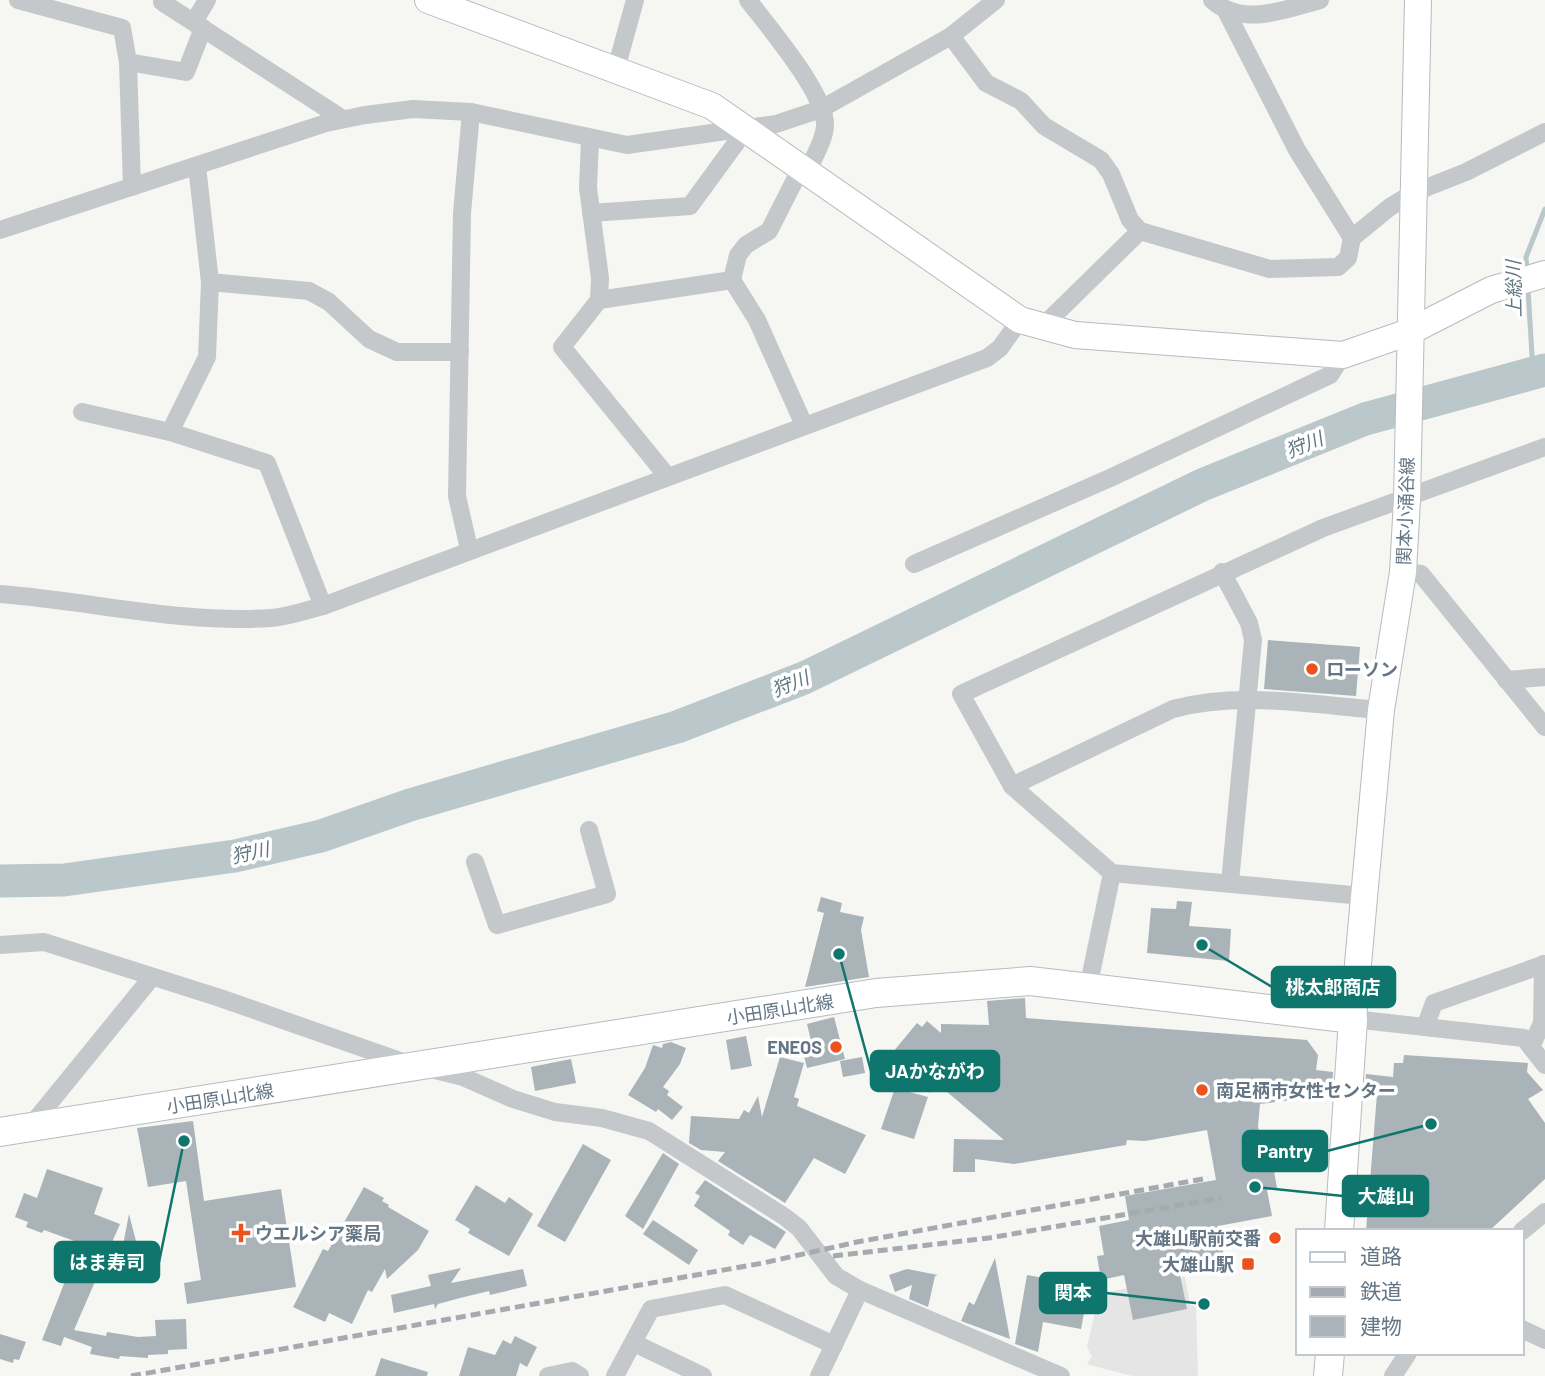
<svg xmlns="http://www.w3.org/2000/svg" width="1545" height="1376" viewBox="0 0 1545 1376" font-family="Barlow,'Noto Sans JP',sans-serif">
<rect width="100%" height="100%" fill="#f6f6f3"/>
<polygon fill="#e4e5e4" points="1185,1277 1190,1305 1196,1307 1198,1376 1132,1376 1087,1364 1092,1357 1087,1347 1096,1308 1102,1311 1103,1293"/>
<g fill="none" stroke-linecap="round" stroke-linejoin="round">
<g stroke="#bac7cb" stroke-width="5">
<polyline points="1527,272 1526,257 1545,209"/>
<polyline points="1528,289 1533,372"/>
</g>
<polyline stroke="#bac7cb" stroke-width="33" points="0,881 64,880 235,856 321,836 410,805 677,727 804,678 1202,485 1365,419 1545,370"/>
</g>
<g fill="#aab3b8">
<polygon points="1268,640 1360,647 1356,696 1264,689"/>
<polygon points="821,897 842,903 840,912 864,917 861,930 869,977 805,987 824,913 817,911"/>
<polygon points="1177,901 1192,902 1189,926 1231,929 1229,961 1147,953 1151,908 1176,909"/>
<polygon points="1025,998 1026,1018 1307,1040 1318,1055 1316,1070 1333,1072 1332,1090 1315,1088 1313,1097 1260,1104 1258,1126 1262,1149 1270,1148 1277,1188 1267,1190 1272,1216 1218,1226 1224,1256 1178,1265 1187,1309 1133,1320 1124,1275 1101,1280 1097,1256 1104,1255 1099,1226 1129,1220 1125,1196 1216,1180 1207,1130 1145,1141 1127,1140 1126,1145 1014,1164 975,1159 975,1172 953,1172 954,1139 1004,1140 946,1091 933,1083 930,1093 888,1058 917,1023 922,1027 927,1021 941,1033 941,1024 989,1025 987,1001"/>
<polygon points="834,1017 845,1059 807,1068 802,1048 812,1045 807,1024"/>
<polygon points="746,1036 752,1066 731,1070 726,1040"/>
<polygon points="671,1042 686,1048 680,1064 663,1087 669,1091 667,1095 683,1107 672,1120 658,1109 656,1112 628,1095 645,1068 653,1045 662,1048 663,1044"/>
<polygon points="1404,1055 1528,1063 1527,1072 1543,1090 1528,1099 1545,1123 1545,1179 1489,1231 1366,1231 1377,1094 1365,1093 1366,1074 1393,1077 1394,1063 1403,1063"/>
<polygon points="780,1057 804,1063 794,1097 799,1099 797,1106 866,1135 845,1174 814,1158 785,1203 718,1161 725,1152 701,1150 689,1143 691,1116 739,1119 744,1110 749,1113 758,1096 762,1117"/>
<polygon points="862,1057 865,1073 843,1077 840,1061"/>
<polygon points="571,1059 576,1083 535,1091 531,1067"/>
<polygon points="895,1088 928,1097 914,1139 881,1129"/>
<polygon points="193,1121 204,1201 281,1189 296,1287 187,1304 184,1283 201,1280 186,1181 148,1187 137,1128"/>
<polygon points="583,1144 611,1160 565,1242 537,1226"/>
<polygon points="663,1153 679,1164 643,1229 625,1216"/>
<polygon points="47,1169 103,1188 94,1214 120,1224 74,1330 106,1336 107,1332 138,1337 156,1336 155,1320 186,1319 187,1349 168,1350 168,1354 148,1355 148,1358 120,1356 119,1359 90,1354 92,1347 64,1337 61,1346 42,1340 80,1243 44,1230 42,1233 26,1227 28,1222 15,1217 24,1193 37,1198"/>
<polygon points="705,1180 786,1232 775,1249 750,1235 743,1245 728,1235 730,1231 694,1206 700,1196 695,1193"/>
<polygon points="476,1185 505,1203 509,1197 533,1214 509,1256 468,1233 470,1229 455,1220"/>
<polygon points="364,1187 384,1198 382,1201 389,1205 388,1207 429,1231 418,1250 387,1279 385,1269 372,1292 368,1290 352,1324 329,1313 325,1322 293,1307 323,1249 328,1251"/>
<polygon points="129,1214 138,1249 142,1252 131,1272 119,1266"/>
<polygon points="653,1220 698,1250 689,1265 643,1234"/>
<polygon points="995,1258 1010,1339 961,1321 969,1302 974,1305"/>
<polygon points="461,1268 451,1283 523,1269 527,1286 490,1295 489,1291 460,1298 438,1304 435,1309 434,1304 394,1313 391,1295 431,1286 428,1275"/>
<polygon points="907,1269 938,1275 935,1276 928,1307 909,1299 912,1285 895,1292 889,1275"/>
<polygon points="1027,1275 1044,1278 1044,1283 1049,1285 1088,1292 1081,1329 1043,1322 1038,1352 1015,1344"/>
<polygon points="0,1334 26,1342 19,1360 14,1359 13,1363 0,1359"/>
<polygon points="515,1336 537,1347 527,1367 520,1363 516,1376 459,1376 468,1347 495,1355 503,1340 511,1344"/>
<polygon points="381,1358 428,1372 427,1376 375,1376"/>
</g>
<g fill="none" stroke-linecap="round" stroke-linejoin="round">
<g stroke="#b6bbc0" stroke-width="28">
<g id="secondary">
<polyline points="428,0 712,106 1020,320 1075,335 1343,355 1409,332 1491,290 1545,274"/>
<polyline points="1353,1019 1381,710 1403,572 1407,500 1418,0"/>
</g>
</g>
<g stroke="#b7bbbf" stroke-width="30">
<g id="primary">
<polyline points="0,1132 876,993 1030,981 1353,1019 1339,1231"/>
<polyline points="1328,1376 1330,1353"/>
</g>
</g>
<g stroke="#c4c8cb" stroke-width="18">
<polyline points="18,0 122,28 128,62 186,72 203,28"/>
<path d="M 748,0 C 767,25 826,94 825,125 C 825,139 813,158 808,171"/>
<path d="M 1212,0 C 1242,27 1284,10 1320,0"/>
<polyline points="162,2 343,119"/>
<polyline points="1226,11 1297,150 1352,238"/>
<polyline points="194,22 207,0"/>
<polyline points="951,36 986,83 1021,101 1044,126 1101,160 1111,174 1130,220 1140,231 1270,269 1338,267 1348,258 1352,238 1390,207 1413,193 1466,172 1545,132"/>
<polyline points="128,62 132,187"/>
<polyline points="616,69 635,0"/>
<polyline points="590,139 588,188 600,278 599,300"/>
<polyline points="591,213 690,206 747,128"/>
<polyline points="0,230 326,123 365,115 413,109 471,112 627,145 776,124 821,109 951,36 996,0"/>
<polyline points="732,280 757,320 804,425"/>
<polyline points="210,282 309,291 329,302 369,339 397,352 460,352"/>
<polyline points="1041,328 1140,231"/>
<polyline points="82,412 170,432 267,463 323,606"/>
<polyline points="170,432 207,357 210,282 197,166"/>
<polyline points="667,476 562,347 599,300 732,280 738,255 746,245 769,231 802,166"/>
<polyline points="469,549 457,496 462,213 471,112"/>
<polyline points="914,564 1110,478 1330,375 1343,355"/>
<polyline points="1222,572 1249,623 1253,640 1230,882"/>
<polyline points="1403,572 1421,574 1545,727"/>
<path d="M 0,594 C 91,601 180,624 271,618 C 289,617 307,610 323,606 L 987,358 L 1000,348 L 1020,320"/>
<polyline points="1506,680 1545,677"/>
<path d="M 1012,786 L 1173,709 C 1241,691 1313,705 1381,710"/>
<polyline points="475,862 497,925 607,894 589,830"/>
<polyline points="1363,896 1112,873 1012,786 961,694 1323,528 1545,447"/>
<polyline points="0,945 44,942 220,998 403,1062"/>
<polyline points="1088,988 1112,873"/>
<polyline points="1353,1019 1524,1038 1545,1065"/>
<polyline points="1425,1027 1434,1003 1545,964"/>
<polyline points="1531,1047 1542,1023 1543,964"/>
<polyline points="431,1069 463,1077 513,1099 555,1112 602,1118 649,1131 785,1217 799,1228 836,1276 860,1290 1061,1376"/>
<polyline points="29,1128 152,977"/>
<polyline points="1522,1231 1545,1212"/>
<polyline points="1522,1329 1545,1340"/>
<polyline points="634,1343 703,1376"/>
<polyline points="548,1376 572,1371 580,1376"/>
<polyline points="615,1376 651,1309 725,1295 834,1345"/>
<polyline points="819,1376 860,1290"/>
<polyline points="1393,1376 1408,1353"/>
</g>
<use href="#secondary" stroke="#fff" stroke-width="26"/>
<use href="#primary" stroke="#fff" stroke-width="28"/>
<g stroke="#a4aab0" stroke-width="5" stroke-dasharray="10 5" stroke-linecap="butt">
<polyline points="833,1256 989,1238 1221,1198"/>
<polyline points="131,1376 763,1263 857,1242 1208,1178"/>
</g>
</g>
<g fill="#ec521d" stroke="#fff" stroke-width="2.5">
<circle cx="1312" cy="669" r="7"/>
<circle cx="836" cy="1047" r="7"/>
<circle cx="1202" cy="1090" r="7"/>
<path d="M237.5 1222.5h7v7h7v7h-7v7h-7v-7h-7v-7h7z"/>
<circle cx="1275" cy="1238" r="7"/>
<rect x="1241" y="1257" width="14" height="14" rx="3.5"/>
</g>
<g text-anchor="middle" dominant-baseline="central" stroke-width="7" stroke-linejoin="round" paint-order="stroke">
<g font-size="18" fill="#647685" stroke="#fff">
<text transform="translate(1405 511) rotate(-88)">関本小涌谷線</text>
<text transform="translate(780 1009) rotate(-9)">小田原山北線</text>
<text transform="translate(220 1098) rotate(-9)">小田原山北線</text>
</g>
<g font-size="18" font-weight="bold" fill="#647685" stroke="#fff" text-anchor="start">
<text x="1326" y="669">ローソン</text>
<text x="822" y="1047" text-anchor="end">ENEOS</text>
<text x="1216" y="1090">南足柄市女性センター</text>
<text x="255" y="1233">ウエルシア薬局</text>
<text x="1261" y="1238" text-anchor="end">大雄山駅前交番</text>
<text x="1234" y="1264" text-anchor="end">大雄山駅</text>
</g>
<g font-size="19" font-style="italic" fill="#5f7882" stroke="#fff">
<text transform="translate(1513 289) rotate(-91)">上総川</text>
<text transform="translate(1304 444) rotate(-22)">狩川</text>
<text transform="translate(790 683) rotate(-22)">狩川</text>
<text transform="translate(250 852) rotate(-12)">狩川</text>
</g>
</g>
<path fill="none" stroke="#0f766e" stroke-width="2.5" d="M1202 945L1272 987M839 954L871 1071M1431 1124L1327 1151M1255 1187L1343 1196M184 1141L159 1262M1204 1304L1106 1293"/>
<g fill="#0f766e" stroke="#fff" stroke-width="2.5">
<circle cx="1202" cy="945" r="7"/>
<circle cx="839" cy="954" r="7"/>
<circle cx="1431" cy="1124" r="7"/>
<circle cx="1255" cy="1187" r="7"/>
<circle cx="184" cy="1141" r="7"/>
<circle cx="1204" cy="1304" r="7"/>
</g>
<g fill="#0f766e" stroke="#0f766e" stroke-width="2.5">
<rect x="1272" y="967" width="123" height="40" rx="7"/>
<rect x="871" y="1051" width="128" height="40" rx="7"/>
<rect x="1243" y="1131" width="84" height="40" rx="7"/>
<rect x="1343" y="1176" width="85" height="40" rx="7"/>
<rect x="55" y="1242" width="104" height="40" rx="7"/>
<rect x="1040" y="1273" width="66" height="40" rx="7"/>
</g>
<g font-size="19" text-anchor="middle" font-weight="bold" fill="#fff">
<text x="1333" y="994">桃太郎商店</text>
<text x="935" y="1078">JAかながわ</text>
<text x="1285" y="1158">Pantry</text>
<text x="1386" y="1203">大雄山</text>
<text x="107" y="1269">はま寿司</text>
<text x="1073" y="1299">関本</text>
</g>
<rect x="1296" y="1229" width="228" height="126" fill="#ffffff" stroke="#c1c8ce" stroke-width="2"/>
<rect x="1310" y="1252" width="35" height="10" fill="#ffffff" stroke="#c1c8ce" stroke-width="2"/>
<text x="1360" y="1264" font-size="21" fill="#647685">道路</text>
<rect x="1310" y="1287" width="35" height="10" fill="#a4aab0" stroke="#c1c8ce" stroke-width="2"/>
<text x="1360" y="1299" font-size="21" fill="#647685">鉄道</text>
<rect x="1310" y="1316" width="35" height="21" fill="#aab3b8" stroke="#c1c8ce" stroke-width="2"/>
<text x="1360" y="1334" font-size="21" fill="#647685">建物</text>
</svg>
